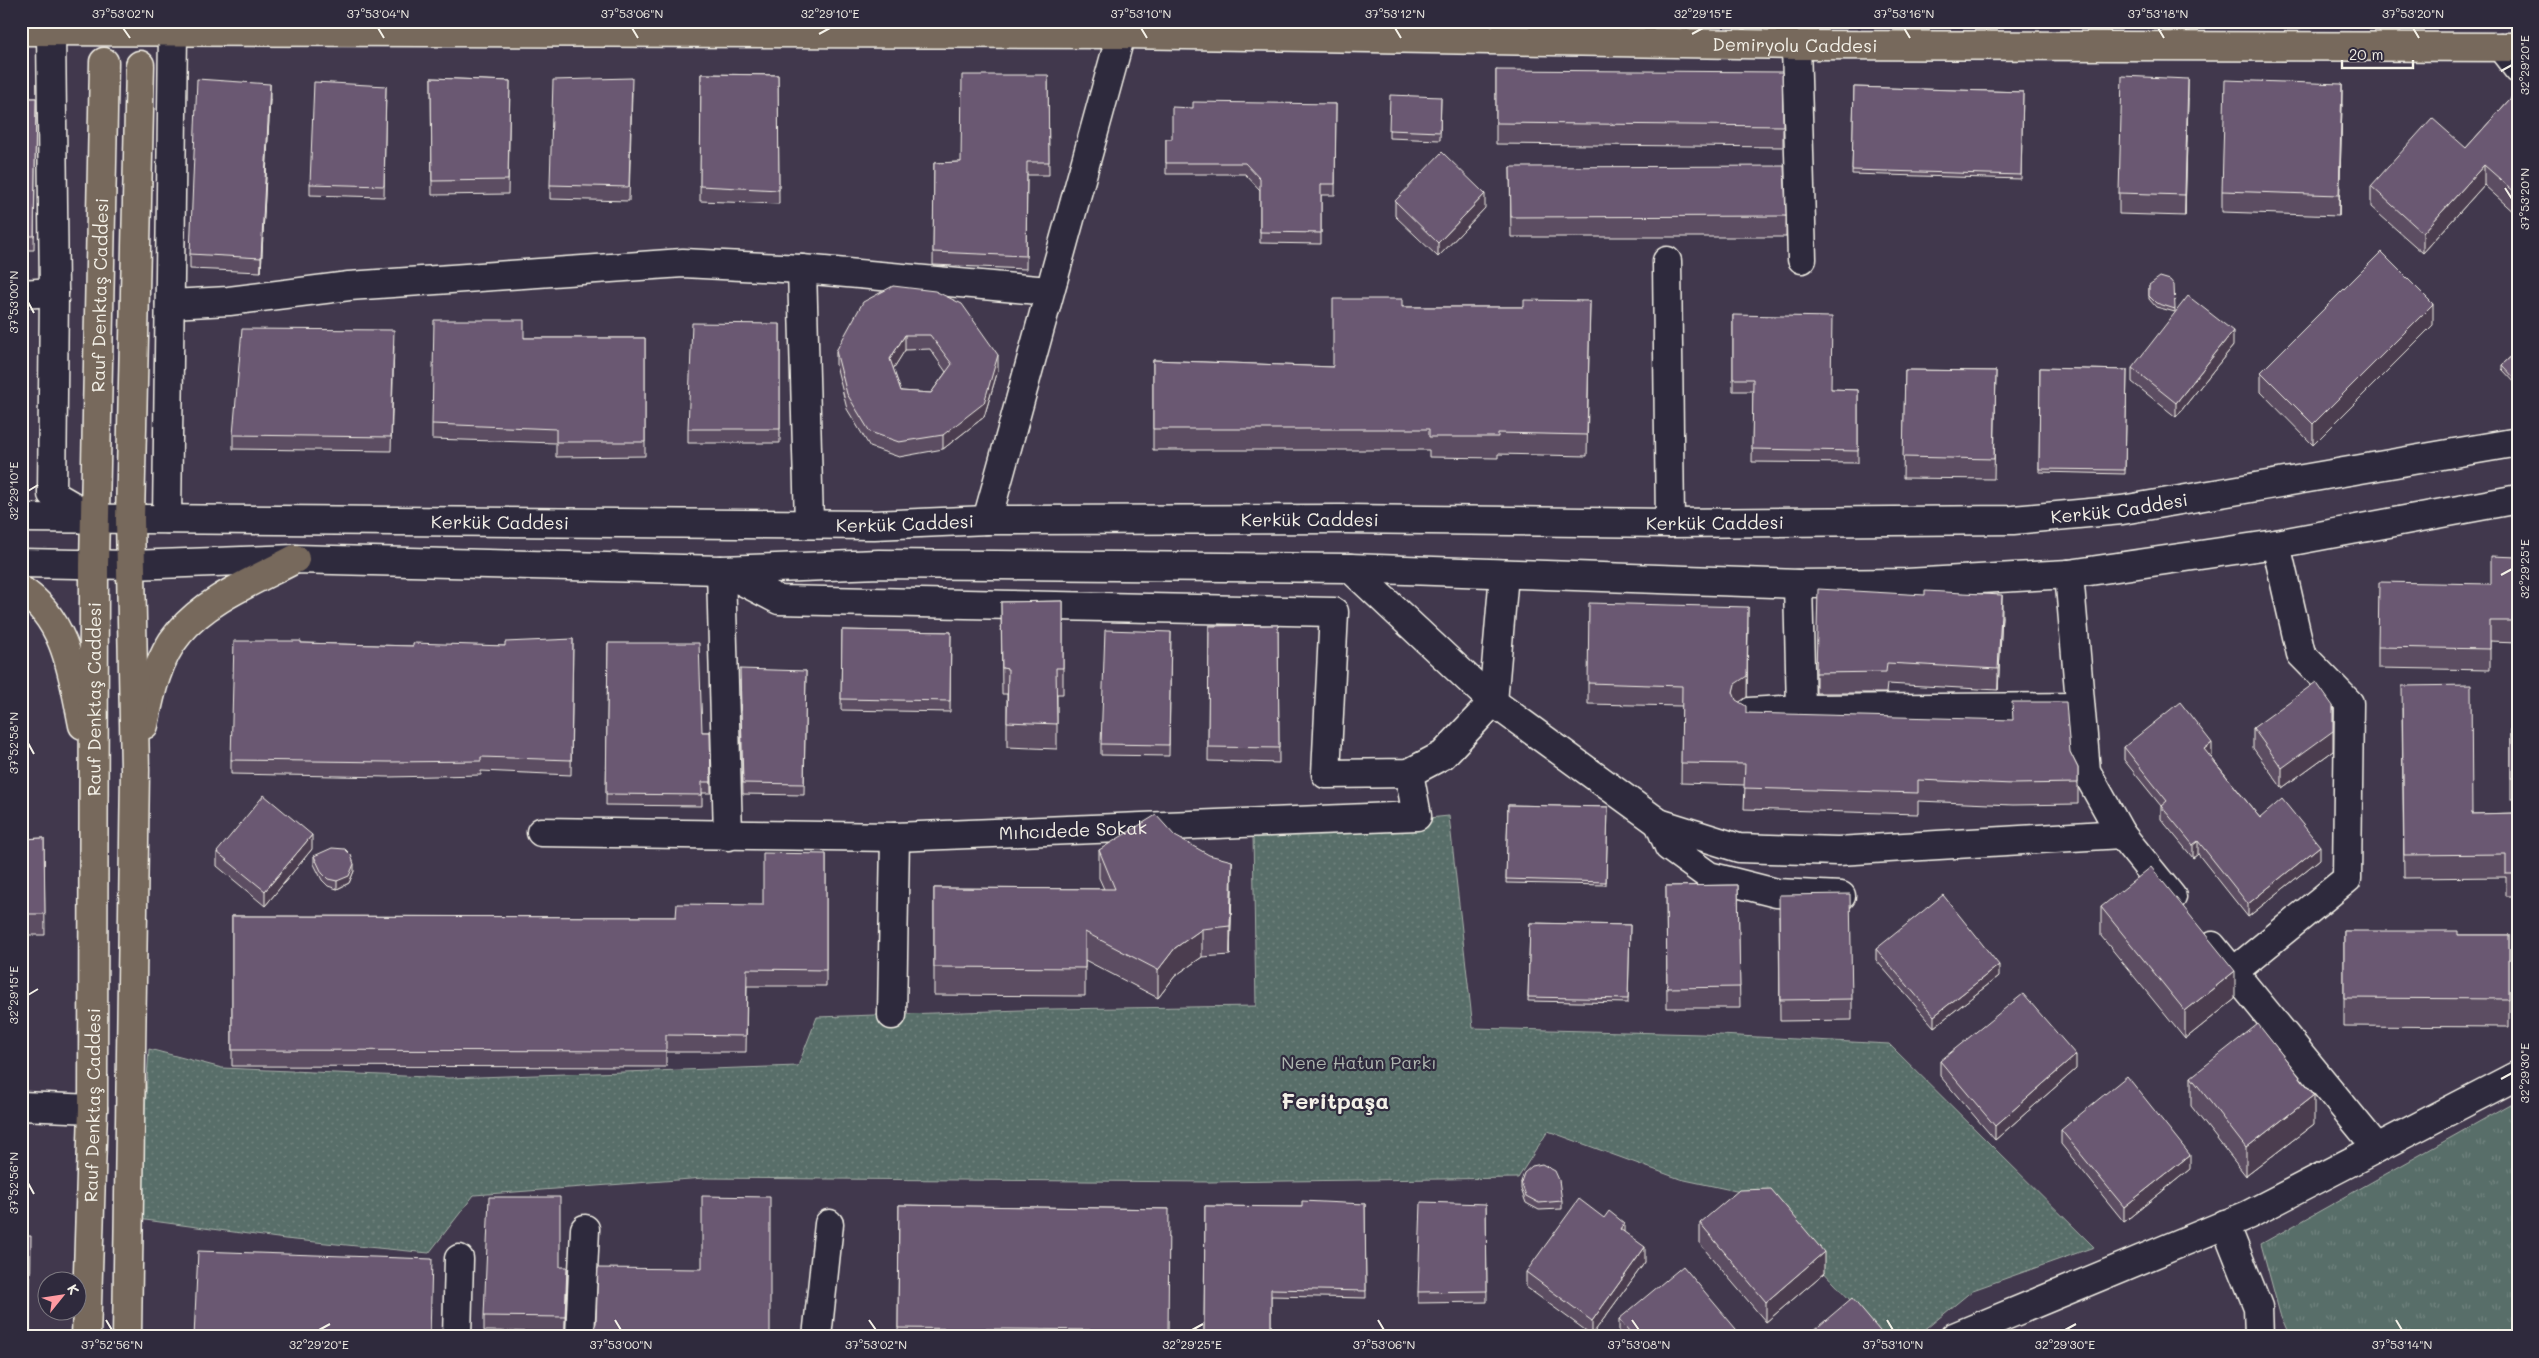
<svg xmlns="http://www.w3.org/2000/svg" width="2539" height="1358" viewBox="0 0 2539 1358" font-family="Mali,sans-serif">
<defs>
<pattern id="grass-tufts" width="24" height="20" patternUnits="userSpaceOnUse" patternTransform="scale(1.25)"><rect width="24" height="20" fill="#586e69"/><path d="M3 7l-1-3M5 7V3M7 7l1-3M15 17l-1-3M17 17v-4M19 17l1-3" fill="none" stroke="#71837e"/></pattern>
<pattern id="park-dots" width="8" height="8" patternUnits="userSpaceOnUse" patternTransform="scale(1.25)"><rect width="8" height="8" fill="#586e69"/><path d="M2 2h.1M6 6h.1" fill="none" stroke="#71837e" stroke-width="1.8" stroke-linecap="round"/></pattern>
</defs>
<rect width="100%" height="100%" fill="#41384d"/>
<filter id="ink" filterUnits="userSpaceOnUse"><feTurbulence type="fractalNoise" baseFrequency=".02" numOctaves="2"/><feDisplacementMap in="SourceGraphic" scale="10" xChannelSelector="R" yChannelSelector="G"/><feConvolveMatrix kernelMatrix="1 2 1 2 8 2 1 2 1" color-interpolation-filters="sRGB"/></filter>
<g filter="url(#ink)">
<polygon fill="url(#grass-tufts)" stroke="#a6b0a8" points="2518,1100 2518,1337 2290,1337 2280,1314 2261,1244"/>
<polygon fill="url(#park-dots)" stroke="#a6b0a8" points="1449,816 1473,1028 1701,1034 1889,1044 2094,1247 1973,1290 1916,1337 1885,1337 1750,1194 1680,1179 1548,1131 1518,1178 1210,1182 704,1178 474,1195 429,1253 285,1239 138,1219 149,1049 222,1068 449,1078 798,1066 817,1017 1051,1009 1256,1006 1253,835"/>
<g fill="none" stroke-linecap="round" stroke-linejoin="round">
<g stroke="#f4f1e8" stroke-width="31">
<g id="minor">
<polyline points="51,31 54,292 52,494 95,519"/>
<polyline points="1796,45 1802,259"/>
<polyline points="2501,47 2518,69"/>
<polyline points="1667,261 1670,523"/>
<polyline points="802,269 809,523"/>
<polyline points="21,294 54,292"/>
<polyline points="170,304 229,301 349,286 683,263 802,269 1049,291"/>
<path id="s1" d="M 21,518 L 874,525 L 987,520 L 1345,519 L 1670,523 L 2013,520 L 2122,510 L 2518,442"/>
<polyline points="167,519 173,32"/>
<polyline points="987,520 1121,34"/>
<polyline points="21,563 131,565 295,559 721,570 879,564 1350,568 1798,584 1907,583 2069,574 2276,544 2518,499"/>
<polyline points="1350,568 1493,702 1659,823 1739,848 1838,851 2121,834 2172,897"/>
<polyline points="2069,574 2086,771 2121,834"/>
<polyline points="1798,584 1801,709"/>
<polyline points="1749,712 1801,709 2080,707"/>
<polyline points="1659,823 1669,847 1709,876 1776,893 1841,896"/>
<path id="s2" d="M 541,832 L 895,837 L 1417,816 L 1409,773"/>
<polyline points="728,836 721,570 779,600 1334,612 1326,774 1409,773 1443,755 1493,702 1504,574"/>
<polyline points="2212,946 2377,1148"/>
<polyline points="2233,972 2347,879 2349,703 2301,654 2276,544"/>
<polyline points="892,1015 895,837"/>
<polyline points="21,1106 93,1109"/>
<polyline points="2225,1224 2258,1307 2259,1337"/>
<polyline points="457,1337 459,1259"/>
<polyline points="580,1337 585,1229"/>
<polyline points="817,1337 829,1224"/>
<polyline points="1954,1337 2248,1215 2518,1075"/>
</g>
</g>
<g stroke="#f4f1e8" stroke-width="31">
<g id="major">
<path id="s3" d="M 21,31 L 1121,34 L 1796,45 L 2518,47"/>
<path d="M 21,590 C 67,619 73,677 83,725"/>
<path d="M 144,725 C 150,694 158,657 179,633 C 207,599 256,580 295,559"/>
<path id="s4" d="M 86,1337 L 93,1109 L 94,565 L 104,62"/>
<polyline points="127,1337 135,770 130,519 140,65"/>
</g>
</g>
<use href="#minor" stroke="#2f2a3d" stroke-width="28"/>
<use href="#major" stroke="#77695c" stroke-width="28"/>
</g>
<g fill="#5c4d62" stroke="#f4f1e8" fill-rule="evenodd">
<polygon points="1496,70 1783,126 1783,147 1496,144"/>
<polygon points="701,74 778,75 779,204 700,201"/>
<polygon points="1048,75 1049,175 1027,175 1026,269 933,265 934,163 961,162"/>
<polygon points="431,78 510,81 508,194 432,195"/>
<polygon points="386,86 384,197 310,195 310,184"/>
<polygon points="1854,87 2023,92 2021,179 1852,174"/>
<polygon points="2518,90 2518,214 2517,215 2484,185 2423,253 2371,207 2371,186 2466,148"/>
<polygon points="632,92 629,201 550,199 550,185"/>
<polygon points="1441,97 1440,140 1389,138 1389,130"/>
<polygon points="21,98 36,98 34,250 21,250"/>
<polygon points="270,99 261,272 190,269 190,254"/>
<polygon points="2188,99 2185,216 2119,214 2119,193"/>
<polygon points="1336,104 1335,195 1321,195 1321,244 1260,243 1260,190 1245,174 1166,174 1166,139 1172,139 1193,108"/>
<polygon points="2342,104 2339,216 2222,212 2222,191"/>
<polygon points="1510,167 1786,216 1786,237 1511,237"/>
<polygon points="1395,201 1485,208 1438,257 1395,216"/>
<polygon points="2149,285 2175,309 2175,312 2156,307 2149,299"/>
<path d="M 893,286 L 998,370 L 984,417 L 943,449 L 899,457 L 870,447 L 847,409 L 836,365 L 836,351 ZM 930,349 L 946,372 L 931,393 L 901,391 L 893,369 L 905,350 Z"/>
<polygon points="1590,301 1587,456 1498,454 1498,458 1429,457 1429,450 1153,450 1153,360 1333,367 1402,307 1524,307"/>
<polygon points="1733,315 1831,389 1858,390 1858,463 1752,462 1753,391 1733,391"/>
<polygon points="780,324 780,443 688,443 688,429"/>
<polygon points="2433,325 2313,445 2261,392 2261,372"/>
<polygon points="524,338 645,338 645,456 556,457 556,443 432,439 432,424"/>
<polygon points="394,345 391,451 233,449 233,435"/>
<polygon points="2233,346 2176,417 2132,382 2132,368"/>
<polygon points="2518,350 2518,386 2502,369 2502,365"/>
<polygon points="2040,368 2127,370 2125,474 2039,472"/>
<polygon points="1905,370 1996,371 1994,479 1903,478"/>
<polygon points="2518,557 2518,642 2490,641 2490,670 2378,668 2378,647 2491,584"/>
<polygon points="1063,601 1063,694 1057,694 1057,749 1007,747 1007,694 1002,694 1001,602"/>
<polygon points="2002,616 1998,690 1887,684 1886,693 1816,693 1816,673"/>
<polygon points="1278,625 1279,763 1208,761 1209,626"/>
<polygon points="1748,627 1747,697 1739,702 1746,713 2070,752 2078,768 2078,804 2013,805 1918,801 1918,814 1744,809 1745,785 1681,783 1682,706 1588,704 1588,683"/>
<polygon points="842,630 951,632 950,712 841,710"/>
<polygon points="1171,632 1169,756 1101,755 1101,744"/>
<polygon points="573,639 571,775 481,771 481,775 389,777 231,774 231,760 301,643 413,646 505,646"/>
<polygon points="608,643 702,732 710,732 711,793 702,793 702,806 606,805"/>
<polygon points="806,671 804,795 743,794 740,680"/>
<polygon points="2402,708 2472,814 2518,813 2518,896 2506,896 2506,877 2404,878"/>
<rect x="2511" y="727" width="7" height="72"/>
<polygon points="2253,728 2333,751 2282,788 2253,748"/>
<polygon points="2124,747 2212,756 2211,757 2260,818 2320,859 2248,917 2198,854 2193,858 2161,819 2161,806 2124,760"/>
<polygon points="1508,805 1608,807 1606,885 1506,883"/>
<polygon points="1175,836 1232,889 1230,955 1202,957 1175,976 1158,998 1085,960 1085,996 934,995 934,888 1104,889 1099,878 1099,850"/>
<polygon points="44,838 45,935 21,935 21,839"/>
<polygon points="312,849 265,906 217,866 217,852"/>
<polygon points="826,854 826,986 747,986 746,1052 666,1052 666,1067 232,1066 232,916 676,917 763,905"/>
<polygon points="314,856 354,871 349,883 337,889 328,886 322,880 314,864"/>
<polygon points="1738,885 1740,1008 1667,1008 1666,886"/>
<polygon points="2101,907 2235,999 2185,1039 2101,936"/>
<polygon points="1779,916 1852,999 1852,1020 1780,1021"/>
<polygon points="1530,923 1630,925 1628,1003 1528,1001"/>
<polygon points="2344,931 2458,935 2509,935 2509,1027 2344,1026"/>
<polygon points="1876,949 1999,976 1934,1027 1876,960"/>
<polygon points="1940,1061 2076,1069 1995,1140 1940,1076"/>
<polygon points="2191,1077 2314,1124 2246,1176 2191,1106"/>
<polygon points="2061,1130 2190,1169 2124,1222 2061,1144"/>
<polygon points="1521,1182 1562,1201 1562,1209 1539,1210 1526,1203 1521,1189"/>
<polygon points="1365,1204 1366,1298 1271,1296 1271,1337 1204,1337 1205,1206 1302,1207"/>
<polygon points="1486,1204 1487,1302 1418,1303 1418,1292"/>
<polygon points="899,1205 1169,1209 1101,1334 898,1332"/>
<polygon points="1700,1223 1824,1273 1766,1322 1700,1244"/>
<polygon points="1624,1232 1645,1262 1592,1335 1526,1287 1526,1272"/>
<polygon points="560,1267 567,1281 565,1332 484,1331 484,1316"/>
<polygon points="1619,1319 1741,1337 1619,1337"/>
</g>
<g fill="#4b3e50" stroke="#f4f1e8">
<polygon points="2188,79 2188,99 2185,216 2185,195"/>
<polygon points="270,84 270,99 261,272 261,258"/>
<polygon points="2342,84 2342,104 2339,216 2339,195"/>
<polygon points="2484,165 2484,185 2423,253 2423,233"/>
<polygon points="2518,193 2518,214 2517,215 2517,194"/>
<polygon points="1485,194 1485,208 1438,257 1438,243"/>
<polygon points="2433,304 2433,325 2313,445 2313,424"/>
<polygon points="2233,331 2233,346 2176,417 2176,403"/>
<polygon points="905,335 905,350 890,374 890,359"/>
<polygon points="998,355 998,370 984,417 943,449 943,435"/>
<polygon points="2002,595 2002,616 1998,690 1998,669"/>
<polygon points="1748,607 1747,697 1735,705 1733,692"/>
<polygon points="2333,706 2333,751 2282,788 2282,768"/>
<polygon points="2212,743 2212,756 2204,763 2204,749"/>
<polygon points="312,835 312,849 265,906 265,891"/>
<polygon points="2198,841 2198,854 2193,858 2193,845"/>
<polygon points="2320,846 2320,859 2248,917 2248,904"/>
<polygon points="1232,861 1232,889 1230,955 1230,926"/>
<polygon points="354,864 354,871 349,883 337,889 337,881"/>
<polygon points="1202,929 1202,957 1175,976 1158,998 1158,970 1175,948"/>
<polygon points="1999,965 1999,976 1934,1027 1934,1016"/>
<polygon points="2235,971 2235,999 2185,1039 2185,1011"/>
<polygon points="2076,1055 2076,1069 1995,1140 1995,1126"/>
<polygon points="2314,1095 2314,1124 2246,1176 2246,1148"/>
<polygon points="2190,1155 2190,1169 2124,1222 2124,1207"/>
<polygon points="1624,1223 1624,1237 1620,1229"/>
<polygon points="1645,1247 1645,1262 1592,1335 1592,1321"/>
<polygon points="1824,1252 1824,1273 1766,1322 1766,1302"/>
<polygon points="567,1267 567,1281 565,1332 565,1317"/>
</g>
<g fill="#6b5972" stroke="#f4f1e8" fill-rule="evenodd">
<polygon points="1496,70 1782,72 1783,126 1496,123"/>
<polygon points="701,74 778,75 779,190 700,186"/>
<polygon points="962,75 1048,75 1049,162 1027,162 1026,256 933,252 934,163 961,162"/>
<polygon points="2122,76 2188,79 2185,195 2119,193"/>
<polygon points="431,78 510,81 508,180 432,181"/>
<polygon points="632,78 629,187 550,185 553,80"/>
<polygon points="197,79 270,84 261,258 190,254"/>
<polygon points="2225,80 2342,84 2339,195 2222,191"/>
<polygon points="314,82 386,86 384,186 310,184"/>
<polygon points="1854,87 2023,92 2021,175 1852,170"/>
<polygon points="2518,90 2518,193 2517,194 2484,165 2423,233 2371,186 2432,118 2466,148"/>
<polygon points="1390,95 1441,97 1440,132 1389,130"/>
<polygon points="21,98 36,98 34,236 21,236"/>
<polygon points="1193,102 1336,104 1335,184 1321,184 1321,233 1260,232 1260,179 1245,163 1166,163 1166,139 1172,139 1172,107 1193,108"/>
<polygon points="1442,152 1485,194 1438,243 1395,201"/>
<polygon points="1784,166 1786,216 1511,217 1510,167"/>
<polygon points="2381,252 2433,304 2313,424 2261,372"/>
<polygon points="2160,277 2170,280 2174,285 2175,309 2156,303 2149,296 2149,285"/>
<path d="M 893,286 L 935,291 L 962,304 L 998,355 L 984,403 L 943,435 L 899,442 L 870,432 L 847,394 L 836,351 L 863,302 ZM 905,335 L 930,335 L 952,364 L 931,393 L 901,391 L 890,359 Z"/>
<polygon points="2188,296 2233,331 2176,403 2132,368"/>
<polygon points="1333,299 1402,299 1402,307 1524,307 1524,300 1590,301 1587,435 1498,433 1498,437 1429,437 1429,429 1153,429 1153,360 1333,367"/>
<polygon points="1733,315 1832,317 1831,389 1858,390 1858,451 1752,449 1753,379 1733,379"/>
<polygon points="434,320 524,320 524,338 645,338 645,442 556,442 556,429 432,424"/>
<polygon points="692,323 780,324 780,429 688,429"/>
<polygon points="242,329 394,330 391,437 233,435"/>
<polygon points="2518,350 2518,382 2502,365"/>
<polygon points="2040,368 2127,370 2125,470 2039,469"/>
<polygon points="1905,370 1996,371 1994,459 1903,457"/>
<polygon points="2491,556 2518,557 2518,621 2490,621 2490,649 2378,647 2379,582 2491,584"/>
<polygon points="1818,589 1925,595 1925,591 2002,595 1998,669 1887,663 1886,672 1816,673"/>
<polygon points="1063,601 1063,668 1056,668 1057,724 1007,722 1008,669 1002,668 1001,602"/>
<polygon points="1589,603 1748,607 1747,676 1735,684 1733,692 1736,700 1746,706 1746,713 2013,720 2012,702 2066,702 2070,752 2078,768 2078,783 2013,784 1918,780 1918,793 1744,788 1745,764 1681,763 1682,686 1588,683"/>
<polygon points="1278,625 1279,748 1208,747 1209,626"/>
<polygon points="842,630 951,632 950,701 841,699"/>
<polygon points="1105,630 1171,632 1169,745 1101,744"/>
<polygon points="573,639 571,760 481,757 481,761 389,762 231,760 234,641 301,641 301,643 413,646 413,643 505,646 505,642"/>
<polygon points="608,643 699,643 702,732 710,732 711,782 702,782 702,795 606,794"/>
<polygon points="740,669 806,671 804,784 743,783"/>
<polygon points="2316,682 2333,706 2333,731 2282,768 2253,728"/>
<polygon points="2471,685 2472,814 2518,813 2518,874 2506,874 2506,854 2404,855 2402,686"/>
<polygon points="2180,702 2212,743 2204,749 2260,818 2282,799 2320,846 2248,904 2198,841 2193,845 2161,806 2167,801 2124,747"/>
<rect x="2511" y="727" width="7" height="51"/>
<polygon points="264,795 312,835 265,891 217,852"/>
<polygon points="1508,805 1608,807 1606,882 1506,879"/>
<polygon points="1156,815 1175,836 1209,855 1232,861 1230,926 1202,929 1175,948 1158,970 1085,932 1085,968 934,967 934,888 1115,889 1099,850"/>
<polygon points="44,838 45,914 21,914 21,839"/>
<polygon points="332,848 345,849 351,855 354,864 349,876 337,881 328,879 322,873 314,856"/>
<polygon points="763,853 826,854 826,970 747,969 746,1036 666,1035 666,1051 232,1050 232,916 676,917 677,904 763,905"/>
<polygon points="2151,867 2235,971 2185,1011 2101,907"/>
<polygon points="1738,885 1740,987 1667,988 1666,886"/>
<polygon points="1850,894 1852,999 1780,1000 1779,895"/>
<polygon points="1943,895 1999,965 1934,1016 1876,949"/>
<polygon points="1530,923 1630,925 1628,999 1528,997"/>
<polygon points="2344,931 2458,931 2458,935 2509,935 2509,999 2344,998"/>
<polygon points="2023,994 2076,1055 1995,1126 1940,1061"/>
<polygon points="2258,1024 2314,1095 2246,1148 2191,1077"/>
<polygon points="2127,1076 2190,1155 2124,1207 2061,1130"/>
<polygon points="1542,1164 1555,1171 1559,1180 1562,1201 1539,1203 1526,1196 1521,1182 1524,1173 1532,1166"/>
<polygon points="1771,1189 1824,1252 1766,1302 1700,1223 1739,1190"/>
<polygon points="702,1196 770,1197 770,1337 593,1337 593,1331 596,1323 598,1268 702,1269"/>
<polygon points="489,1197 560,1197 560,1267 567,1267 565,1317 484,1316"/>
<polygon points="1579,1199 1604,1218 1609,1211 1624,1223 1620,1229 1645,1247 1592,1321 1526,1272"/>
<polygon points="1302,1201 1365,1204 1366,1291 1271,1289 1271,1337 1204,1336 1205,1206 1302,1207"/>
<polygon points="1421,1202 1486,1204 1487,1291 1418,1292"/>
<polygon points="899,1205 1169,1209 1168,1337 1101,1337 1101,1330 898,1328"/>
<polygon points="21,1236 31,1236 30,1337 21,1337"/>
<polygon points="198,1251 432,1259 430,1337 194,1337"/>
<polygon points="1683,1266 1741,1335 1739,1337 1634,1337 1619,1319"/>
<polygon points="1852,1298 1885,1337 1806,1337"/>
</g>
</g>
<path fill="none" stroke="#f4f1e8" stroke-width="2" d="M 123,28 L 130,38M 378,28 L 384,38M 632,28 L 638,38M 1141,28 L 1147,38M 1395,28 L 1401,38M 1904,28 L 1910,38M 2158,28 L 2164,38M 2413,28 L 2419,38M 819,34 L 830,28M 1692,34 L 1703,28M 2501,71 L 2512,65M 2505,188 L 2512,199M 28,302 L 34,313M 28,491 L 38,485M 2501,575 L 2512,569M 28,743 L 34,754M 28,995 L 38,989M 2501,1079 L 2512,1073M 28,1183 L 34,1194M 106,1320 L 112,1330M 615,1320 L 621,1330M 869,1320 L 876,1330M 1378,1320 L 1384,1330M 1632,1320 L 1639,1330M 1887,1320 L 1893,1330M 2396,1320 L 2402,1330M 319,1330 L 330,1324M 1192,1330 L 1203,1324M 2065,1330 L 2076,1324"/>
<g text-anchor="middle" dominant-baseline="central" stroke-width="4.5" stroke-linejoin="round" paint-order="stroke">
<g font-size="18" fill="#f4f1e8" stroke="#2f2a3d">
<text stroke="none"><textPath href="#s3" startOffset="1774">Demiryolu Caddesi</textPath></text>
<text stroke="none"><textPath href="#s4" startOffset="1042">Rauf Denktaş Caddesi</textPath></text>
<text stroke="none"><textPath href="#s1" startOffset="2099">Kerkük Caddesi</textPath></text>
<text stroke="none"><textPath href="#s1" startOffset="1289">Kerkük Caddesi</textPath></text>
<text stroke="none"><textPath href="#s1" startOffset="479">Kerkük Caddesi</textPath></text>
<text stroke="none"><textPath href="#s1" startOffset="884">Kerkük Caddesi</textPath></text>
<text stroke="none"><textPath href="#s1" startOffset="1694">Kerkük Caddesi</textPath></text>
<text stroke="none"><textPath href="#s4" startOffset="638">Rauf Denktaş Caddesi</textPath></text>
<text stroke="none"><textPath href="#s2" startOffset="532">Mıhcıdede Sokak</textPath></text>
<text stroke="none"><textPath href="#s4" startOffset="232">Rauf Denktaş Caddesi</textPath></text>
</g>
<g font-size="18" fill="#aeb6af" stroke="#2f2a3d">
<text x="1359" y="1062">Nene Hatun Parkı</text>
</g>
<g font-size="22" font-weight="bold" fill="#f4f1e8" stroke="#2f2a3d">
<text x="1335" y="1100">Feritpaşa</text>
</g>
</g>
<rect width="2539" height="1358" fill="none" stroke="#2f2a3d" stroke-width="55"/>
<g transform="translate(62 1296) rotate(60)"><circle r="24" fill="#2f2a3d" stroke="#7e7a81"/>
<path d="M0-4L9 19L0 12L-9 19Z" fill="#ff9aa2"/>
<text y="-8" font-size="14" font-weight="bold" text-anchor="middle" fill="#f4f1e8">K</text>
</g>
<path d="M2342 60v8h71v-8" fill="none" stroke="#f4f1e8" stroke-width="2.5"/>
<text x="2349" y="60" font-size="15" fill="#f4f1e8" stroke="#2f2a3d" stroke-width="4" paint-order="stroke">20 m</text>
<rect x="28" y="28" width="2484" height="1302" fill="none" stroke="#f4f1e8" stroke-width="2"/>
<g font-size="12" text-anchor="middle" fill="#f4f1e8">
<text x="123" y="18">37°53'02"N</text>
<text x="378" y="18">37°53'04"N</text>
<text x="632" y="18">37°53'06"N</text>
<text x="830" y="18">32°29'10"E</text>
<text x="1141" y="18">37°53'10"N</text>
<text x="1395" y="18">37°53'12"N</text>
<text x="1703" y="18">32°29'15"E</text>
<text x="1904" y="18">37°53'16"N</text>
<text x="2158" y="18">37°53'18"N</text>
<text x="2413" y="18">37°53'20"N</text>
<text transform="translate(2525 65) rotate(-90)" y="4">32°29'20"E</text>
<text transform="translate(2525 199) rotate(-90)" y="4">37°53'20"N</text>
<text transform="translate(14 302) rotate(-90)" y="4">37°53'00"N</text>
<text transform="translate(14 491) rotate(-90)" y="4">32°29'10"E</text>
<text transform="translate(2525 569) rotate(-90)" y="4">32°29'25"E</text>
<text transform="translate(14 743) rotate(-90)" y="4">37°52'58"N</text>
<text transform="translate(14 995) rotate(-90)" y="4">32°29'15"E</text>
<text transform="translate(2525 1073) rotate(-90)" y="4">32°29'30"E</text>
<text transform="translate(14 1183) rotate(-90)" y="4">37°52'56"N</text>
<text x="112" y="1349">37°52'56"N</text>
<text x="319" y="1349">32°29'20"E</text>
<text x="621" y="1349">37°53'00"N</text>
<text x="876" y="1349">37°53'02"N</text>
<text x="1192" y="1349">32°29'25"E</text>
<text x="1384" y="1349">37°53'06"N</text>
<text x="1639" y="1349">37°53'08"N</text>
<text x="1893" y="1349">37°53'10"N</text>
<text x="2065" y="1349">32°29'30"E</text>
<text x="2402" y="1349">37°53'14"N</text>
</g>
</svg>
